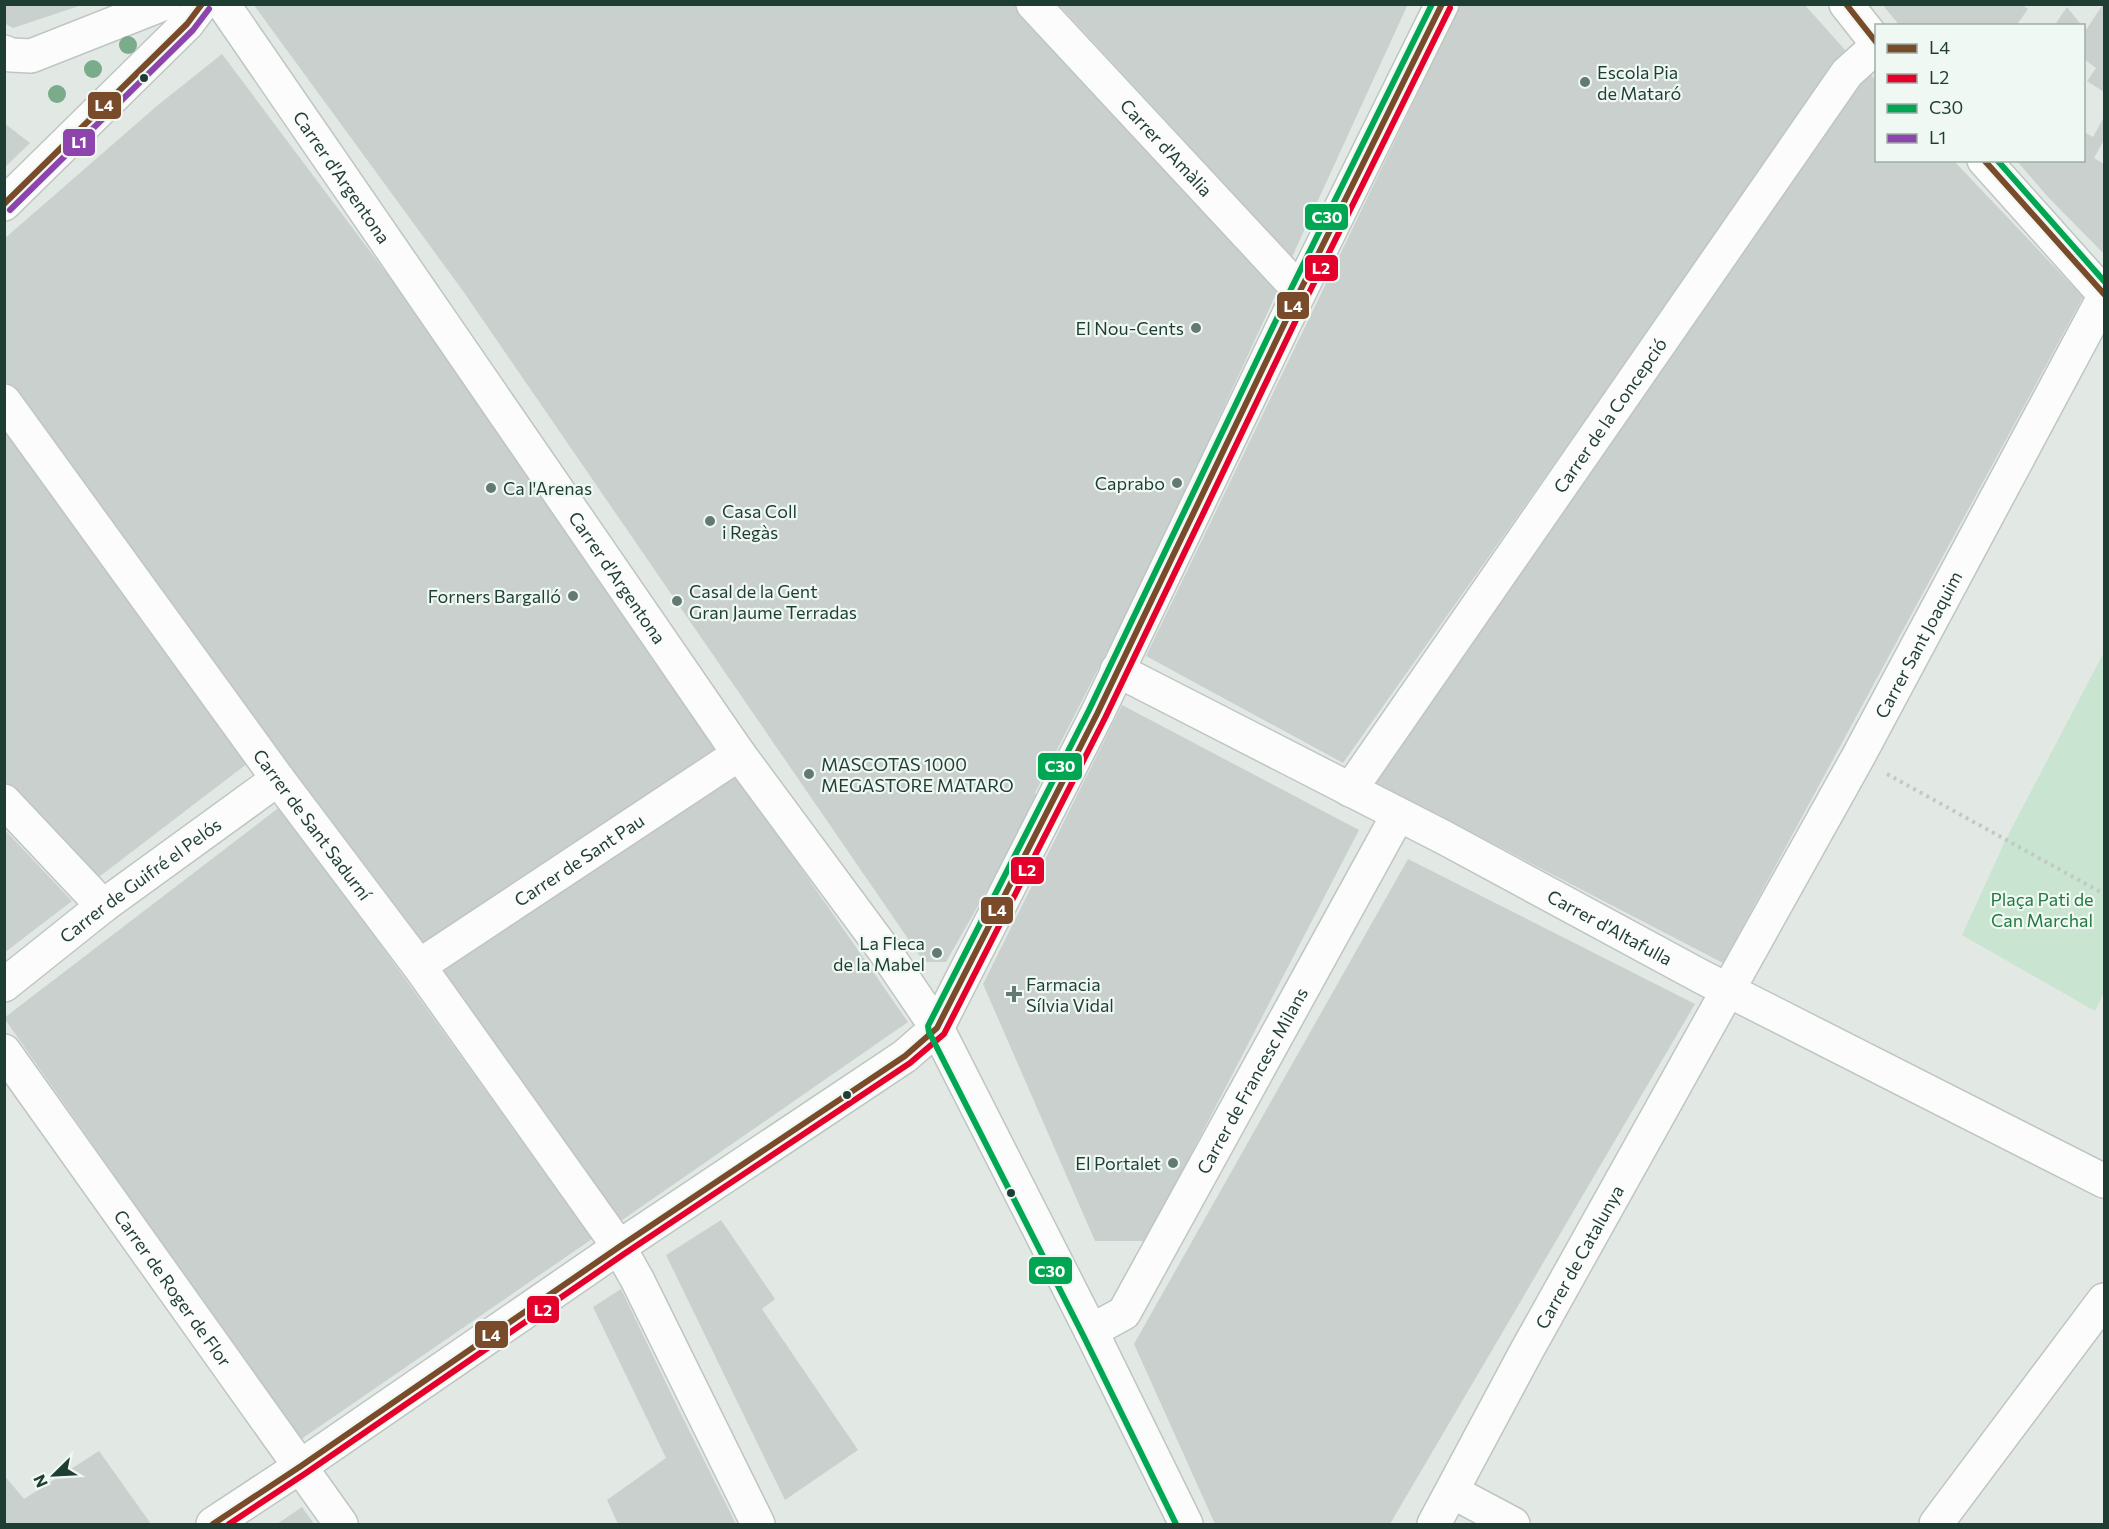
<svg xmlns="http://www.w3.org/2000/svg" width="2109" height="1529" viewBox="0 0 2109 1529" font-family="Commissioner,sans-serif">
<rect width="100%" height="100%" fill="#e2e9e5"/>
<polygon fill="#c9e4d0" points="2104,652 2104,993 2095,1011 1962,935 2006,839"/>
<g fill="#c9d0cd">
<polygon points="4,4 82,4 82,5 13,28 4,23"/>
<polygon points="253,4 1014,4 1278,290 1153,561 1035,793 1039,799 946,962 924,962 463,291"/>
<polygon points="1058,4 1408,4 1292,257"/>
<polygon points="1461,4 1804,4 1846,51 1343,763 1146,656"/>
<polygon points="1882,4 2021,4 2028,9 2016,26 1900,26"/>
<polygon points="2103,4 2104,4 2104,92 2087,81 2096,68 2084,59 2084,27 2086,30"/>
<polygon points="2067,7 2082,26 2054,26"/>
<polygon points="222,54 420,318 722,754 422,950 4,380 4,239 158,105"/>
<polygon points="1866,69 1876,81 1876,160 1953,160 2083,297 1723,963 1372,781"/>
<polygon points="2104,117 2104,140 2094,158 2104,164 2104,254 2048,197 2016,160 2084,160 2084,132 2093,137"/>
<polygon points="4,123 30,143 4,168"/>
<polygon points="4,430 248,763 95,880 4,784"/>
<polygon points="1122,705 1359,830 1146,1241 1095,1241 983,984"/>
<polygon points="737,776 908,1022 615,1225 437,969"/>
<polygon points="281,806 592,1239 300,1440 4,1018"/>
<polygon points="4,829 72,901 4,953"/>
<polygon points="1408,859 1695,1004 1390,1524 1215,1524 1134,1344"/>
<polygon points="721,1220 775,1299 762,1309 858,1450 785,1500 666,1255"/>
<polygon points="621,1289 678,1408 736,1524 618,1524 607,1500 666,1458 593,1307"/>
<polygon points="99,1451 151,1524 4,1524 4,1475 24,1499"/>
<polygon points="302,1507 314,1524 277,1524"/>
</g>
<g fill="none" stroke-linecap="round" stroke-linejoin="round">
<g stroke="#bfc6c2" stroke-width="36">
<g id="street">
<path id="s1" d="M 223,4 L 739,754 L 884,950 L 937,1028 L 1091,1331 L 1186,1524"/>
<path id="s2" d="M 1033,4 L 1300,291"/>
<polyline points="1846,4 1876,42"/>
<polyline points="4,52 11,55 31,56 163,4"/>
<polyline points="1984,160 2104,294"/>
<polyline points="4,204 187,24 202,4"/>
<path id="s3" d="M 4,401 L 278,779 L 419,966 L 619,1247 L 638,1281 L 758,1524"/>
<path id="s4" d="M 1117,670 L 1443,837 L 1702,977 L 2104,1181"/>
<path id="s5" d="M 1350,790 L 1847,73 L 1876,47"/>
<polyline points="4,801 103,906"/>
<path id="s6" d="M 419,966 L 739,754"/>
<path id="s7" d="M 4,985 L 103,906 L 278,779"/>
<path id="s8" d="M 4,1051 L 341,1524"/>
<path id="s9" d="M 1091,1331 L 1124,1313 L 1398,815"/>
<polyline points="1453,1492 1513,1524"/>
<polyline points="213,1524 301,1466 619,1247 905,1056 937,1028 1097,714 1300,291 1442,4"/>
<path id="s10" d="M 1434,1524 L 1526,1352 L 1858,757 L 2104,297"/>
<polyline points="1936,1524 2104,1300"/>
</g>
</g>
<polyline stroke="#bfcac6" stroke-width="4" stroke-dasharray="3 4.5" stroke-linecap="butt" points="1887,774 2104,894"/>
<use href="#street" stroke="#fbfcfb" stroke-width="33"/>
<g stroke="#f0f8f3" stroke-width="10">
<g id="bus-1">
<polyline points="1846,4 1876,42"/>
<polyline points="1984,160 2104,294"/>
<polyline points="4,204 187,24 202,4"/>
<polyline points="213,1524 301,1466 619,1247 905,1056 937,1028 1097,714 1300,291 1442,4"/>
</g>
</g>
<g stroke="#f0f8f3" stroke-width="10">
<polyline id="bus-2" points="229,1524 306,1473 624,1254 910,1063 944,1034 1105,718 1308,295 1450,8"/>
</g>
<g stroke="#f0f8f3" stroke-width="10">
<g id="bus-3">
<polyline points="1997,160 2104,281"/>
<polyline points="1176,1524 1083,1335 929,1032 928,1026 1089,710 1292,287 1432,4"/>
</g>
</g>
<g stroke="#f0f8f3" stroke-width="10">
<polyline id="bus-4" points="10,210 193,30 209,9"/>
</g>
<use href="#bus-1" stroke="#7a4b2a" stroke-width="6"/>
<use href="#bus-2" stroke="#e4002b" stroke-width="6"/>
<use href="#bus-3" stroke="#00a651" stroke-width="6"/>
<use href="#bus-4" stroke="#8e44ad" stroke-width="6"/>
</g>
<g fill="#7aab8a">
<circle cx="128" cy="45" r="9"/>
<circle cx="93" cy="69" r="9"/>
<circle cx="57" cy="94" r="9"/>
</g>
<g fill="#1e3e34" stroke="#f0f8f3" stroke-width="2">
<circle cx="144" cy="78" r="5"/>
<circle cx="847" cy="1095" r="5"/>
<circle cx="1011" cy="1193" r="5"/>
</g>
<g fill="#637a72" stroke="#f0f8f3" stroke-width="2">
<circle cx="1585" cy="82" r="6"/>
<circle cx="1196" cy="328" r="6"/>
<circle cx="1177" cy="483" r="6"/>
<circle cx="491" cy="488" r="6"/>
<circle cx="710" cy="521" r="6"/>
<circle cx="573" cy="596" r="6"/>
<circle cx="677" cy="601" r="6"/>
<circle cx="809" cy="774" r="6"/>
<circle cx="937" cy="953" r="6"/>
<path d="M1011 985h6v6h6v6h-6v6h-6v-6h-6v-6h6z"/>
<circle cx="1173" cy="1163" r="6"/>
</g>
<g text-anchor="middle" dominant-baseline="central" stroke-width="4.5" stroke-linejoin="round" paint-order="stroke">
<g font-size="18" fill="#1e3e34" stroke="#f0f8f3" text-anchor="start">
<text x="1597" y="72">Escola Pia<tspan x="1597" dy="21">de Mataró</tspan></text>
<text x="1184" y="328" text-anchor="end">El Nou-Cents</text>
<text x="1165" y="483" text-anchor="end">Caprabo</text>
<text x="503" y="488">Ca l'Arenas</text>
<text x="722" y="511">Casa Coll<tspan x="722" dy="21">i Regàs</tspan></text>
<text x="689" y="591">Casal de la Gent<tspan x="689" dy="21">Gran Jaume Terradas</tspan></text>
<text x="561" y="596" text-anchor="end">Forners Bargalló</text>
<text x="821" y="764">MASCOTAS 1000<tspan x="821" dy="21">MEGASTORE MATARO</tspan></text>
<text x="925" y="943" text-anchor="end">La Fleca<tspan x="925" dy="21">de la Mabel</tspan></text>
<text x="1026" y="984">Farmacia<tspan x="1026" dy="21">Sílvia Vidal</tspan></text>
<text x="1161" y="1163" text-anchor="end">El Portalet</text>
</g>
<g font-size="18" fill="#1e3e34" stroke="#f0f8f3">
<text stroke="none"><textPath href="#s2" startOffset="196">Carrer d'Amàlia</textPath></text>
<text stroke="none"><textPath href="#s1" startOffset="210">Carrer d'Argentona</textPath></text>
<text stroke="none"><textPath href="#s5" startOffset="456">Carrer de la Concepció</textPath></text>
<text stroke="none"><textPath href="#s1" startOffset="696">Carrer d'Argentona</textPath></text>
<text stroke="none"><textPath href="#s10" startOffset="1004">Carrer Sant Joaquim</textPath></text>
<text stroke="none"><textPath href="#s3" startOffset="524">Carrer de Sant Sadurní</textPath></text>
<text stroke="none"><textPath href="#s6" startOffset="192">Carrer de Sant Pau</textPath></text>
<text stroke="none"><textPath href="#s7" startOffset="172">Carrer de Guifré el Pelós</textPath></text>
<text stroke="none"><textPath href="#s4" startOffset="556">Carrer d'Altafulla</textPath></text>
<text stroke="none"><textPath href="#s9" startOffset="303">Carrer de Francesc Milans</textPath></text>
<text stroke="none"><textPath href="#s10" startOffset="304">Carrer de Catalunya</textPath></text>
<text stroke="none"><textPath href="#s8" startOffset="291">Carrer de Roger de Flor</textPath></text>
</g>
<g font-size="18" fill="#247940" stroke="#f0f8f3">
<text x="2042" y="899">Plaça Pati de<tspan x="2042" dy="21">Can Marchal</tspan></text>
</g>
</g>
<g stroke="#f0f8f3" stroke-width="2">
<rect x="87" y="91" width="35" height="29" rx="6" fill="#7a4b2a"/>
<rect x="62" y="128" width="34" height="29" rx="6" fill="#8e44ad"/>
<rect x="1304" y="203" width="45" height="28" rx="6" fill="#00a651"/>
<rect x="1304" y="254" width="35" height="28" rx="6" fill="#e4002b"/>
<rect x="1276" y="291" width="34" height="29" rx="6" fill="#7a4b2a"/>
<rect x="1037" y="752" width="46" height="29" rx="6" fill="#00a651"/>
<rect x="1010" y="856" width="35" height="29" rx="6" fill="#e4002b"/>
<rect x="980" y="896" width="34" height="29" rx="6" fill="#7a4b2a"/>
<rect x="1028" y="1256" width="45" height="29" rx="6" fill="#00a651"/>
<rect x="526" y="1295" width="34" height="29" rx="6" fill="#e4002b"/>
<rect x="474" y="1320" width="35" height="29" rx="6" fill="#7a4b2a"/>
</g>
<g font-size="16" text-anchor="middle" font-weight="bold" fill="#fff">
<text x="104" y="111">L4</text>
<text x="79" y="148">L1</text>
<text x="1327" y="223">C30</text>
<text x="1321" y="274">L2</text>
<text x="1293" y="312">L4</text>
<text x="1060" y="772">C30</text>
<text x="1027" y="876">L2</text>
<text x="997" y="916">L4</text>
<text x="1050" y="1277">C30</text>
<text x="543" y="1316">L2</text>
<text x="491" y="1341">L4</text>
</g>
<rect width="2109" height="1529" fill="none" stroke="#1e3e34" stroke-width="12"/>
<rect x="1875" y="24" width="210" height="138" fill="#f0f8f3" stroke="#9caea7" stroke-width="1.5"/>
<rect x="1887" y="44" width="30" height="9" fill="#7a4b2a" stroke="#9caea7" stroke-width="1.5"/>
<text x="1929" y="54" font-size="18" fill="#1e3e34">L4</text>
<rect x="1887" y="74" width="30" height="9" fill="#e4002b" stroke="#9caea7" stroke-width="1.5"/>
<text x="1929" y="84" font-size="18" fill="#1e3e34">L2</text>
<rect x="1887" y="104" width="30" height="9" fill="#00a651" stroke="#9caea7" stroke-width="1.5"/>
<text x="1929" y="114" font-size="18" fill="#1e3e34">C30</text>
<rect x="1887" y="134" width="30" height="9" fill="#8e44ad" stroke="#9caea7" stroke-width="1.5"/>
<text x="1929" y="144" font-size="18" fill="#1e3e34">L1</text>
<g transform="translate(54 1475) rotate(246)" stroke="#f0f8f3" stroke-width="4.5" paint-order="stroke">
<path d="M0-4.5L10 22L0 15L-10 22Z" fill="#1e3e34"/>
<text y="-9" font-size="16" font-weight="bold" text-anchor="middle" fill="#1e3e34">N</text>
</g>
</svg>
